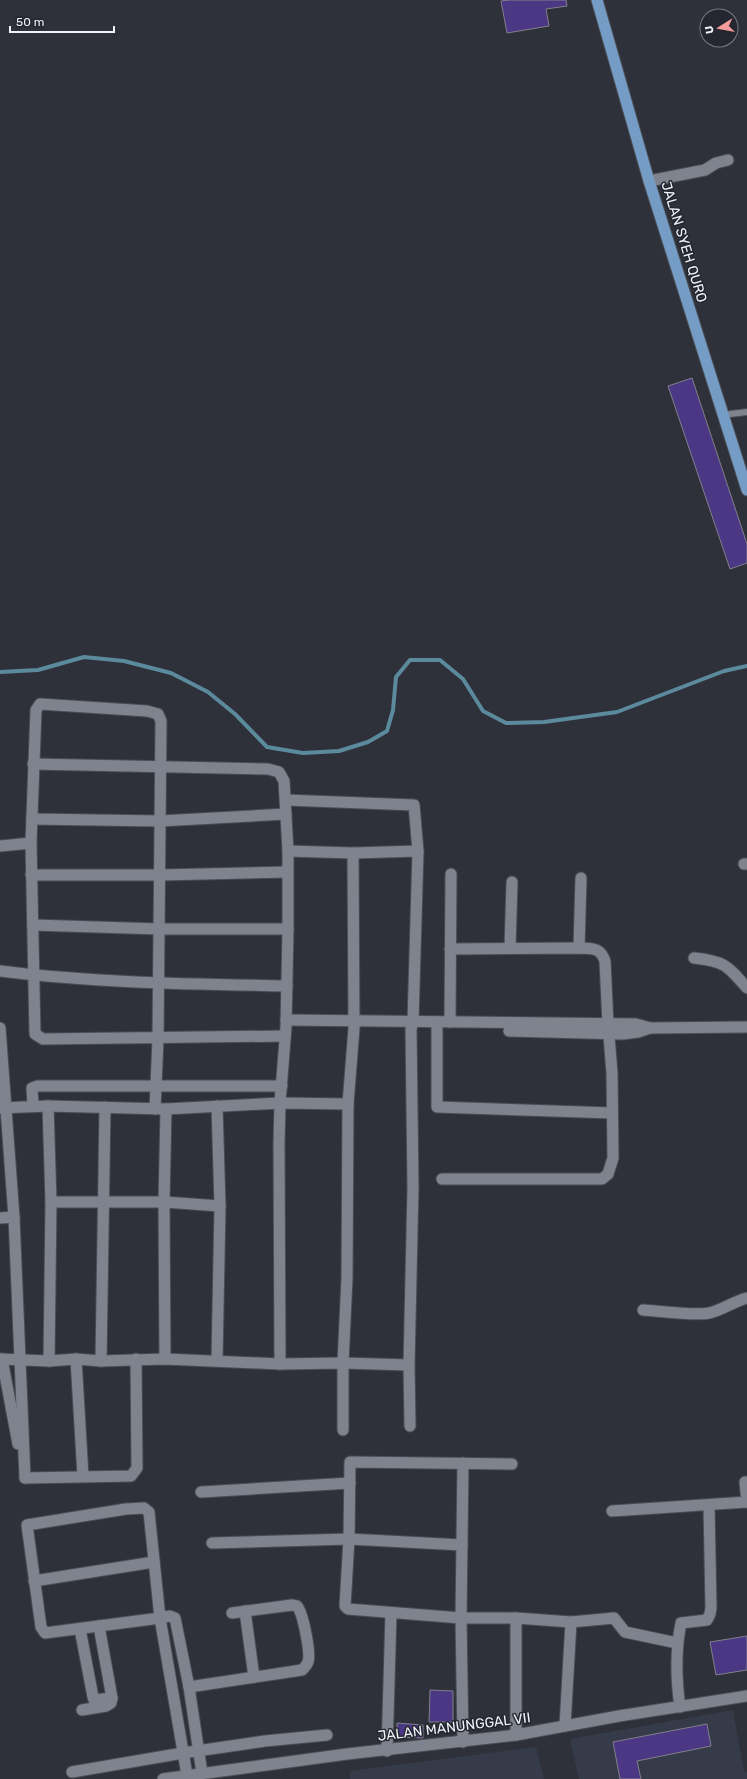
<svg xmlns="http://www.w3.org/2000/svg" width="747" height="1779" viewBox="0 0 747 1779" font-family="Rubik,sans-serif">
<rect width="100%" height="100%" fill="#2e3139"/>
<g fill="#363b49">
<polygon points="733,1710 744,1772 747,1772 747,1779 579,1779 570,1739"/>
<polygon points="536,1747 544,1779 350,1779 350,1771"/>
</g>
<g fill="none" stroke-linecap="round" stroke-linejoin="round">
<polyline stroke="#5c8a9d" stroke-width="4" points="0,672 38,670 84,657 124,661 171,673 208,692 235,714 267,747 303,753 339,751 368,742 387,731 393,710 396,677 410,660 440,660 463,679 483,711 506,723 544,722 617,712 724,671 747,666"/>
</g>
<g fill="#4c3784" stroke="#82808b">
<polygon points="509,0 566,0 567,6 546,9 549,26 507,33 501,1"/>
<polygon points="692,378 747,544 747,563 730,569 668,386"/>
<polygon points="747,1636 747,1670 716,1675 710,1642"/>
<polygon points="430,1690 453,1691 453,1722 429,1722"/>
<polygon points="397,1723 423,1725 423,1738 397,1737"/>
<polygon points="707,1724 711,1746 637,1761 641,1779 620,1779 613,1742"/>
</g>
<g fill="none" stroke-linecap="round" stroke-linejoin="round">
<g stroke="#4b4d54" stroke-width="8">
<polyline id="service" points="722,415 747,412"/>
</g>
<g stroke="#4b4d54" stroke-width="13">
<g id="minor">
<polyline points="649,181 705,170 716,163 728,160"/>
<polyline points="33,764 268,769 279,772 284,781 288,851 288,929 286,1027 280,1103 279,1143 280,1364"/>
<polyline points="286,800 414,805 418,851 413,1022 411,1029 413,1188 409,1365 410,1426"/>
<polyline points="32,819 160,821 286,814"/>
<polyline points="0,846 31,843"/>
<polyline points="288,851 353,853 418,851"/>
<polyline points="744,864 747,864"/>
<polyline points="31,875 160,875 287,872"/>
<polyline points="33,925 160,929 288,929"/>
<polyline points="510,948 512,882"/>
<polyline points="579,948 581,878"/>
<path d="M 694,958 C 724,961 727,965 747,988"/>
<path d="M 0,971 C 95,983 191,984 287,986"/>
<polyline points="286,1020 636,1024 650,1028 747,1027"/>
<polyline points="436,1022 437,1028 437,1107 612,1113"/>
<polyline points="450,1022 451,874"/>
<polyline points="0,1028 14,1217 25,1478"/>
<polyline points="509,1031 623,1034 638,1032 650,1028"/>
<polyline points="33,1106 32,1088 37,1086 282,1086"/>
<polyline points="48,1106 51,1202 49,1361"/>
<polyline points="217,1106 220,1206 217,1360"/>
<polyline points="0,1108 48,1106 166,1109 280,1103 348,1104"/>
<polyline points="155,1109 158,1039 161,721 158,714 147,711 40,704 36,710 31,843 35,1034 43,1039 285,1036"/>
<path d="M 442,1179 L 602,1179 L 608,1174 L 613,1158 L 612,1073 L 608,1024 L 605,961 C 600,947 593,949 579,948 L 450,949"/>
<polyline points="51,1202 164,1202 220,1206"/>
<polyline points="0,1218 14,1217"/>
<path d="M 643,1310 C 660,1311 695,1316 709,1313 C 723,1310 734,1301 747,1298"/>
<polyline points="0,1359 49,1361 76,1359 101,1361 165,1359 280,1364 343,1363 409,1365"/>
<polyline points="2,1359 18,1444"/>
<polyline points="76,1359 83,1476"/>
<polyline points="165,1359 164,1202 166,1109"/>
<polyline points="101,1361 105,1107"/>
<polyline points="343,1430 343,1363 347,1278 348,1104 354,1028 353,853"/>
<polyline points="463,1463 461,1618 463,1742"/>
<polyline points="512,1464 350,1462 349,1539 345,1606 348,1609 461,1618 516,1618 571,1622 614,1618 625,1632 677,1643"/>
<polyline points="25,1478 131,1476 137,1468 136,1359"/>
<polyline points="201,1492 350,1483"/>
<polyline points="747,1502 745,1482 747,1482"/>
<polyline points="612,1511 747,1502"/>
<polyline points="212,1543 349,1539 462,1545"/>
<polyline points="34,1581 154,1562"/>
<polyline points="245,1611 254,1677"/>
<polyline points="80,1629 93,1697 94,1700 112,1698"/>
<path d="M 189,1687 L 302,1670 C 304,1668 307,1665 308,1662 C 311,1653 303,1613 297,1606 L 292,1605 L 232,1613"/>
<path d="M 680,1707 C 676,1679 675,1652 681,1623 L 707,1620 L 710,1614 L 711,1608 L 709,1505"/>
<polyline points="82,1710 106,1706 111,1703 112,1698 99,1626"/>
<polyline points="565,1726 571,1622"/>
<polyline points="516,1735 516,1618"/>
<polyline points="387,1751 391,1613"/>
<polyline points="72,1772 183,1753 265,1741 327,1735"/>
<polyline points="187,1775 160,1618 149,1512 144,1508 126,1509 27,1525 41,1627 45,1633 160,1618 170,1616 175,1618 189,1687 202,1773"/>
</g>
</g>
<g stroke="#4b4d54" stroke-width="13">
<polyline id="tertiary" points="163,1779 347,1754 516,1735 619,1716 747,1696"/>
</g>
<g stroke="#4b4d54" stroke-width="13">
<polyline id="primary" points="597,0 649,181 747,490"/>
</g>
<use href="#service" stroke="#7f838d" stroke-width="6"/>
<use href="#minor" stroke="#7f838d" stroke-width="11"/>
<use href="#tertiary" stroke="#7f838d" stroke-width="11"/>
<use href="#primary" stroke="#749cc5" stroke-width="11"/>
</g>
<g text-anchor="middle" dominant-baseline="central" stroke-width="3" stroke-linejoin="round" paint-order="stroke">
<g font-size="14" fill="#f1f3f9" stroke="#24272f">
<text transform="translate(684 242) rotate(73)">JALAN SYEH QURO</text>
<text transform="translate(454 1727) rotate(-7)">JALAN MANUNGGAL VII</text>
</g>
</g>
<g transform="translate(719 28) rotate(259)"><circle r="19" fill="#24272f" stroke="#767980"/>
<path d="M0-3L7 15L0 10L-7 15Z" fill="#f59b9a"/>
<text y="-6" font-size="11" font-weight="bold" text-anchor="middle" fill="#f1f3f9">U</text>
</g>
<path d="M10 26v6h104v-6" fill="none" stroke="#f1f3f9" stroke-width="2"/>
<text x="16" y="26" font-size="12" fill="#f1f3f9" stroke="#24272f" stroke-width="3" paint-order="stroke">50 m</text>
</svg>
